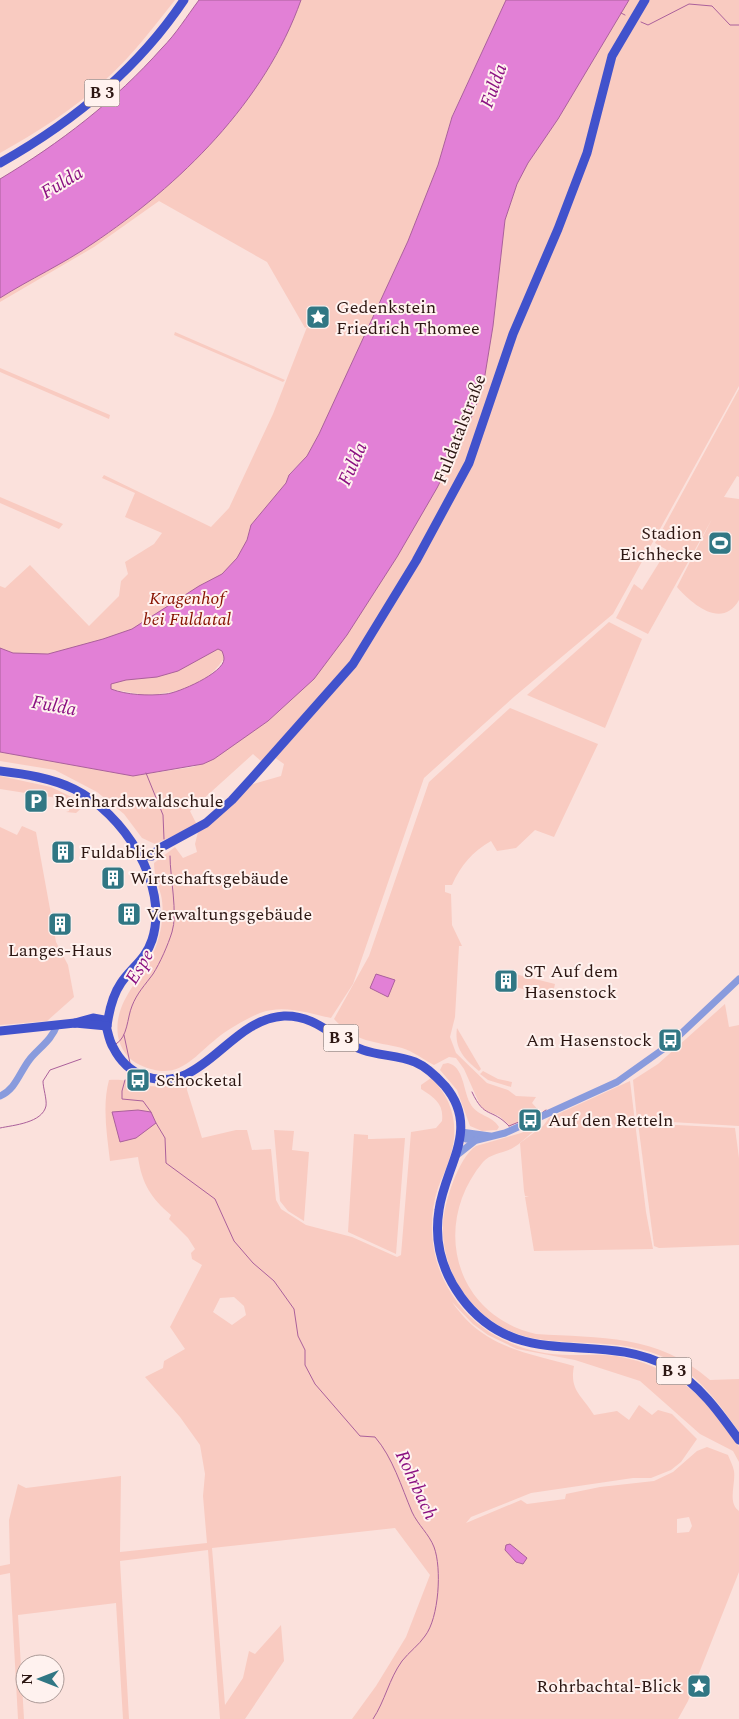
<svg xmlns="http://www.w3.org/2000/svg" width="739" height="1719" viewBox="0 0 739 1719" font-family="Spectral,serif">
<rect width="100%" height="100%" fill="#fbe1dc"/>
<g fill="#f9cbc1" fill-rule="evenodd">
<path d="M 0,0 L 175,0 C 153,28 131,57 104,81 C 74,109 36,133 0,153 Z"/>
<path d="M 301,0 L 506,0 L 452,116 L 438,165 L 408,241 L 319,434 L 307,456 L 289,474 L 286,483 L 251,525 L 246,542 L 229,649 C 213,684 181,693 145,695 L 0,670 L 0,586 L 5,588 L 30,565 L 89,626 L 119,596 L 121,581 L 128,574 L 125,562 L 154,544 L 162,533 L 125,517 L 135,493 L 102,478 L 104,475 L 211,527 L 229,508 L 273,414 L 307,327 L 305,328 L 267,262 L 159,201 L 94,247 L 0,302 L 0,298 C 30,279 63,264 92,244 C 180,185 265,102 301,0 Z"/>
<path d="M 629,0 L 739,0 L 739,386 L 613,614 L 515,696 L 424,778 L 353,984 L 331,1018 C 308,1013 283,1004 260,1013 C 248,1018 232,1027 221,1035 C 192,1057 180,1083 140,1065 C 128,1060 120,1048 118,1036 C 113,1001 142,980 154,951 C 161,935 165,913 161,895 C 158,884 154,874 154,863 L 175,847 L 183,858 L 197,852 L 195,844 L 198,832 L 250,785 L 281,776 L 284,764 L 274,757 L 261,761 L 253,754 L 190,811 L 197,825 L 155,844 L 142,838 L 124,814 L 97,792 L 55,770 L 0,761 L 0,752 L 133,776 L 193,767 L 214,759 L 268,721 L 314,679 L 347,635 L 397,557 L 467,429 L 483,387 L 493,326 L 505,220 L 517,184 L 528,163 L 558,119 Z"/>
<polygon points="175,332 285,380 283,382 174,335"/>
<polygon points="0,368 110,415 109,419 0,372"/>
<path d="M 739,389 L 739,477 L 737,476 L 724,497 L 739,499 L 739,600 C 722,630 692,604 677,587 L 712,519 L 648,634 L 616,618 L 634,584 L 642,590 L 667,550 L 655,543 Z"/>
<polygon points="0,497 63,524 59,529 0,503"/>
<polygon points="609,622 642,639 605,728 527,695"/>
<path d="M 510,708 L 598,744 L 554,837 L 535,830 L 516,848 L 497,851 L 491,841 C 472,852 461,865 452,885 L 445,885 L 445,892 L 451,894 L 452,925 L 462,946 L 459,946 L 455,1017 L 450,1037 L 456,1053 L 487,1083 L 508,1090 L 516,1096 L 536,1097 L 532,1103 L 540,1112 L 510,1126 L 499,1116 L 484,1110 L 480,1105 L 464,1069 L 456,1058 L 449,1057 L 434,1065 C 424,1060 413,1051 402,1048 C 374,1041 356,1043 334,1019 L 369,956 L 429,782 Z"/>
<polygon points="0,776 51,787 86,804 76,813 66,812 69,811 70,800 0,789"/>
<polygon points="22,826 36,832 56,942 68,965 74,997 47,1021 0,1025 0,827 17,835"/>
<polygon points="515,974 555,984 553,993 537,993 512,986"/>
<polygon points="725,1004 729,1027 739,1025 739,1126 637,1120 633,1080 658,1064"/>
<path d="M 457,1028 L 481,1069 L 479,1071 C 464,1059 454,1048 457,1028 Z"/>
<path d="M 448,1063 C 464,1067 463,1090 470,1103 C 476,1116 492,1115 499,1127 L 497,1130 L 482,1131 L 470,1126 L 457,1090 L 440,1070 L 443,1064 Z"/>
<polygon points="483,1071 498,1079 512,1082 511,1087 488,1080 480,1074"/>
<path d="M 197,1077 L 187,1086 L 187,1090 L 202,1138 L 236,1130 L 247,1130 L 252,1150 L 271,1149 L 276,1200 L 281,1209 L 306,1225 L 352,1237 L 397,1257 L 401,1255 L 411,1132 L 436,1128 L 442,1121 C 444,1104 435,1098 421,1089 L 421,1085 L 431,1078 C 454,1100 460,1129 449,1160 C 446,1170 441,1179 438,1188 C 421,1240 440,1297 485,1329 C 509,1346 540,1355 570,1355 C 585,1355 601,1354 616,1356 C 657,1363 687,1381 715,1413 C 723,1422 734,1435 739,1447 C 739,1450 739,1457 739,1462 L 733,1451 L 700,1434 L 640,1381 L 575,1360 L 517,1349 L 488,1335 L 473,1324 L 452,1302 C 484,1348 524,1352 574,1366 C 569,1391 583,1396 594,1415 L 617,1411 L 629,1420 L 639,1405 L 652,1415 L 658,1410 L 672,1414 L 697,1439 L 681,1462 L 671,1470 L 651,1478 L 633,1478 L 531,1493 L 471,1517 L 466,1523 L 521,1500 L 527,1504 L 565,1499 L 566,1494 L 600,1487 L 654,1481 L 673,1472 L 697,1451 L 707,1447 L 728,1455 C 730,1460 733,1466 734,1471 C 736,1484 727,1502 739,1511 L 739,1572 L 688,1701 L 678,1719 L 352,1719 L 376,1686 L 406,1637 L 430,1575 L 395,1528 L 212,1548 L 225,1705 L 243,1678 L 249,1651 L 255,1654 L 281,1625 L 284,1661 L 245,1719 L 220,1719 L 208,1550 L 120,1561 L 129,1719 L 123,1719 L 116,1603 L 18,1615 L 24,1719 L 18,1719 L 10,1573 L 0,1575 L 0,1566 L 10,1564 L 9,1520 L 18,1484 L 26,1488 L 121,1476 L 120,1552 L 207,1543 L 203,1496 L 205,1474 L 200,1445 L 180,1417 L 145,1377 L 163,1368 L 164,1361 L 185,1349 L 170,1327 L 202,1265 L 192,1259 L 191,1253 L 195,1249 L 188,1238 L 169,1219 L 171,1215 C 151,1198 142,1184 138,1157 L 110,1161 C 107,1135 102,1106 109,1080 C 121,1079 128,1081 140,1084 C 160,1090 178,1084 197,1077 ZM 234,1297 L 244,1306 L 246,1315 L 232,1325 L 213,1312 L 220,1298 ZM 689,1517 L 692,1526 L 689,1532 L 677,1533 L 677,1519 Z"/>
<polygon points="630,1081 646,1212 653,1249 534,1251 525,1197 529,1197 525,1196 524,1191 520,1143 543,1126 549,1118"/>
<polygon points="638,1123 735,1128 739,1158 739,1245 659,1248 654,1246"/>
<path d="M 540,1124 L 541,1126 C 531,1132 521,1144 511,1149 C 502,1153 490,1154 483,1162 C 431,1224 454,1315 536,1334 C 600,1338 658,1334 710,1380 L 739,1379 L 739,1432 C 718,1402 696,1371 661,1356 C 591,1326 518,1368 463,1292 C 449,1272 442,1248 443,1224 C 444,1203 458,1158 476,1146 L 521,1133 Z"/>
<polygon points="274,1130 294,1131 292,1150 309,1152 304,1221 288,1211 280,1201"/>
<polygon points="354,1134 368,1135 368,1139 371,1139 405,1138 396,1254 348,1232"/>
</g>
<g fill="#e280d6" stroke="#ab609b" fill-rule="evenodd">
<path d="M 199,0 L 301,0 C 265,102 180,185 92,244 C 63,264 30,279 0,298 L 0,179 C 60,143 115,101 162,48 C 176,34 187,16 199,0 Z"/>
<path d="M 506,0 L 629,0 L 558,119 L 528,163 L 517,184 L 505,220 L 493,326 L 483,387 L 467,429 L 437,488 L 397,557 L 347,635 L 314,679 L 268,721 L 214,759 L 203,764 L 133,776 L 0,752 L 0,648 L 13,653 L 48,654 L 103,639 L 132,629 L 199,586 L 222,574 L 237,558 L 247,540 L 251,525 L 286,483 L 289,475 L 307,456 L 319,434 L 408,241 L 438,165 L 452,117 ZM 218,649 L 222,651 C 223,654 224,656 224,659 C 224,673 178,693 166,694 C 148,696 127,695 111,689 L 111,684 L 126,680 L 157,677 L 178,671 Z"/>
<polygon points="376,974 395,980 388,997 370,988"/>
<polygon points="138,1110 151,1112 156,1123 136,1138 120,1142 112,1112"/>
<polygon points="510,1544 527,1558 523,1564 516,1562 505,1550 506,1545"/>
</g>
<g fill="none" stroke-linecap="round" stroke-linejoin="round">
<g stroke="#ab609b" stroke-width="1">
<polyline points="621,13 625,15"/>
<polyline points="641,22 648,25 689,4 712,6 730,25 739,25"/>
<polyline points="146,773 163,815 164,839"/>
<polyline points="124,1035 130,1063"/>
<path d="M 116,1044 C 128,1037 127,1018 132,1006 C 137,993 145,985 153,974 C 160,963 168,945 172,932 C 178,914 170,877 170,856"/>
<polyline points="125,1080 122,1091 122,1099 143,1101 151,1112"/>
<path d="M 472,1092 C 485,1120 491,1107 509,1126"/>
<polyline points="543,1112 546,1110"/>
<path d="M 156,1123 L 165,1138 L 166,1163 L 215,1199 L 234,1241 L 253,1263 L 274,1281 L 294,1309 L 298,1336 L 305,1350 L 305,1365 L 315,1384 L 360,1436 L 375,1437 C 393,1458 401,1486 412,1512 C 418,1525 429,1534 434,1547 C 442,1568 439,1618 425,1636 C 419,1645 409,1652 402,1661 C 389,1679 385,1701 373,1719"/>
<polyline points="509,1126 541,1113"/>
<path d="M 0,1128 C 14,1125 42,1123 46,1106 C 47,1099 43,1088 43,1081 L 50,1070 L 81,1059"/>
</g>
<g stroke="#899bdd" stroke-width="7">
<path d="M 0,1096 C 16,1089 19,1073 30,1059 C 39,1048 52,1040 57,1025"/>
<polyline points="461,1132 490,1136"/>
<polyline points="461,1135 466,1139 477,1140 505,1133 617,1082 669,1045 739,979"/>
<polyline points="457,1155 476,1140"/>
</g>
<g stroke="#4152cc" stroke-width="9">
<path d="M 0,163 C 73,122 137,70 184,0"/>
<path d="M 0,771 C 25,774 51,778 74,789 C 123,813 170,884 152,940 C 146,959 131,968 121,983 C 112,996 109,1011 107,1026"/>
<polyline points="138,855 152,856 160,848 206,823 232,800 252,778 353,664 416,561 469,463 513,334 558,229 587,153 612,56 645,0"/>
<path d="M 75,1023 L 93,1018 L 104,1020 C 108,1029 108,1039 113,1047 C 120,1061 130,1071 144,1076 C 202,1097 228,1019 284,1016 C 318,1015 334,1040 363,1050 C 380,1056 398,1055 415,1062 C 427,1067 436,1076 445,1086 C 481,1129 445,1166 439,1210 C 434,1241 442,1271 461,1297 C 518,1375 598,1328 669,1367 C 700,1385 719,1412 739,1440"/>
<polyline points="0,1031 75,1023 107,1026"/>
</g>
</g>
<defs>
<g id="sight-square" transform="scale(1.25)"><rect x="-9" y="-9" width="18" height="18" rx="4" fill="#317784" stroke="#fff2ef"/><path d="M0-6L1.8-2.2L6-1.7L2.9 1.2L3.7 5.4L0 3.3L-3.7 5.4L-2.9 1.2L-6-1.7L-1.8-2.2Z" fill="#fff"/></g>
<g id="stadium-square" transform="scale(1.25)"><rect x="-9" y="-9" width="18" height="18" rx="4" fill="#317784" stroke="#fff2ef"/><path d="M0-5a6.5 5 0 1 0 0 10a6.5 5 0 1 0 0-10ZM-3.5-1.8h7v3.6h-7Z" fill="#fff"/></g>
<g id="parking-square" transform="scale(1.25)"><rect x="-9" y="-9" width="18" height="18" rx="4" fill="#317784" stroke="#fff2ef"/><path d="M-3.5-5.5H1a3.5 3.5 0 0 1 0 7H-1V5.5H-3.5ZM-1-3.4V-.6H.8a1.4 1.4 0 0 0 0-2.8Z" fill="#fff"/></g>
<g id="building-square" transform="scale(1.25)"><rect x="-9" y="-9" width="18" height="18" rx="4" fill="#317784" stroke="#fff2ef"/><path d="M-4-6H4V6H1V3H-1V6H-4ZM-2.5-4.3h1.7v1.8h-1.7ZM.8-4.3h1.7v1.8H.8ZM-2.5-1h1.7V.8h-1.7ZM.8-1h1.7V.8H.8Z" fill="#fff"/></g>
<g id="bus-square" transform="scale(1.25)"><rect x="-9" y="-9" width="18" height="18" rx="4" fill="#317784" stroke="#fff2ef"/><path d="M-5-6H5V4H4V6H2V4H-2V6H-4V4H-5ZM-3.5-4V0h7V-4ZM-3.5 1.2v1.5H-2V1.2ZM2 1.2v1.5H3.5V1.2Z" fill="#fff"/></g>
</defs>
<g fill-rule="evenodd">
<use href="#sight-square" x="318" y="317"/>
<use href="#stadium-square" x="720" y="543"/>
<use href="#parking-square" x="36" y="801"/>
<use href="#building-square" x="63" y="852"/>
<use href="#building-square" x="113" y="878"/>
<use href="#building-square" x="129" y="914"/>
<use href="#building-square" x="60" y="924"/>
<use href="#building-square" x="506" y="981"/>
<use href="#bus-square" x="670" y="1040"/>
<use href="#bus-square" x="138" y="1080"/>
<use href="#bus-square" x="530" y="1120"/>
<use href="#sight-square" x="699" y="1686"/>
</g>
<g text-anchor="middle" dominant-baseline="central" stroke-width="4" stroke-linejoin="round" paint-order="stroke">
<g fill="#fff2ef" stroke="#6b5854" stroke-width="1">
<rect x="84.5" y="79.5" width="35" height="27" rx="4"/>
<rect x="323.5" y="1024.5" width="35" height="27" rx="4"/>
<rect x="656.5" y="1357.5" width="35" height="27" rx="4"/>
</g>
<g font-size="16" font-weight="bold" fill="#2c1612">
<text x="102" y="93">B 3</text>
<text x="341" y="1038">B 3</text>
<text x="674" y="1371">B 3</text>
</g>
<g font-size="18" fill="#2c1612" stroke="#fff2ef" text-anchor="start">
<text x="336" y="307">Gedenkstein<tspan x="336" dy="21">Friedrich Thomee</tspan></text>
<text x="702" y="533" text-anchor="end">Stadion<tspan x="702" dy="21">Eichhecke</tspan></text>
<text x="54" y="801">Reinhardswaldschule</text>
<text x="80" y="852">Fuldablick</text>
<text x="130" y="878">Wirtschaftsgebäude</text>
<text x="146" y="914">Verwaltungsgebäude</text>
<text x="60" y="950" text-anchor="middle">Langes-Haus</text>
<text x="524" y="971">ST Auf dem<tspan x="524" dy="21">Hasenstock</tspan></text>
<text x="652" y="1040" text-anchor="end">Am Hasenstock</text>
<text x="156" y="1080">Schocketal</text>
<text x="548" y="1120">Auf den Retteln</text>
<text x="682" y="1686" text-anchor="end">Rohrbachtal-Blick</text>
</g>
<g font-size="18" fill="#2c1612" stroke="#fff2ef">
<text transform="translate(460 429) rotate(-69)">Fuldatalstraße</text>
</g>
<g font-size="18" font-style="italic" fill="#871200" stroke="#fff2ef">
<text x="187" y="598">Kragenhof<tspan x="187" dy="21">bei Fuldatal</tspan></text>
</g>
<g font-size="19" font-style="italic" fill="#8a1081" stroke="#fff2ef">
<text transform="translate(494 86) rotate(-70)">Fulda</text>
<text transform="translate(62 183) rotate(-31)">Fulda</text>
<text transform="translate(353 464) rotate(-66)">Fulda</text>
<text transform="translate(54 706) rotate(10)">Fulda</text>
<text transform="translate(140 967) rotate(-59)">Espe</text>
<text transform="translate(416 1485) rotate(65)">Rohrbach</text>
</g>
</g>
<g transform="translate(40 1679) rotate(270)"><circle r="24" fill="#fff2ef" stroke="#ab9a97"/>
<path d="M0-4L9 19L0 12L-9 19Z" fill="#317784"/>
<text y="-8" font-size="14" font-weight="bold" text-anchor="middle" fill="#2c1612">N</text>
</g>
</svg>
